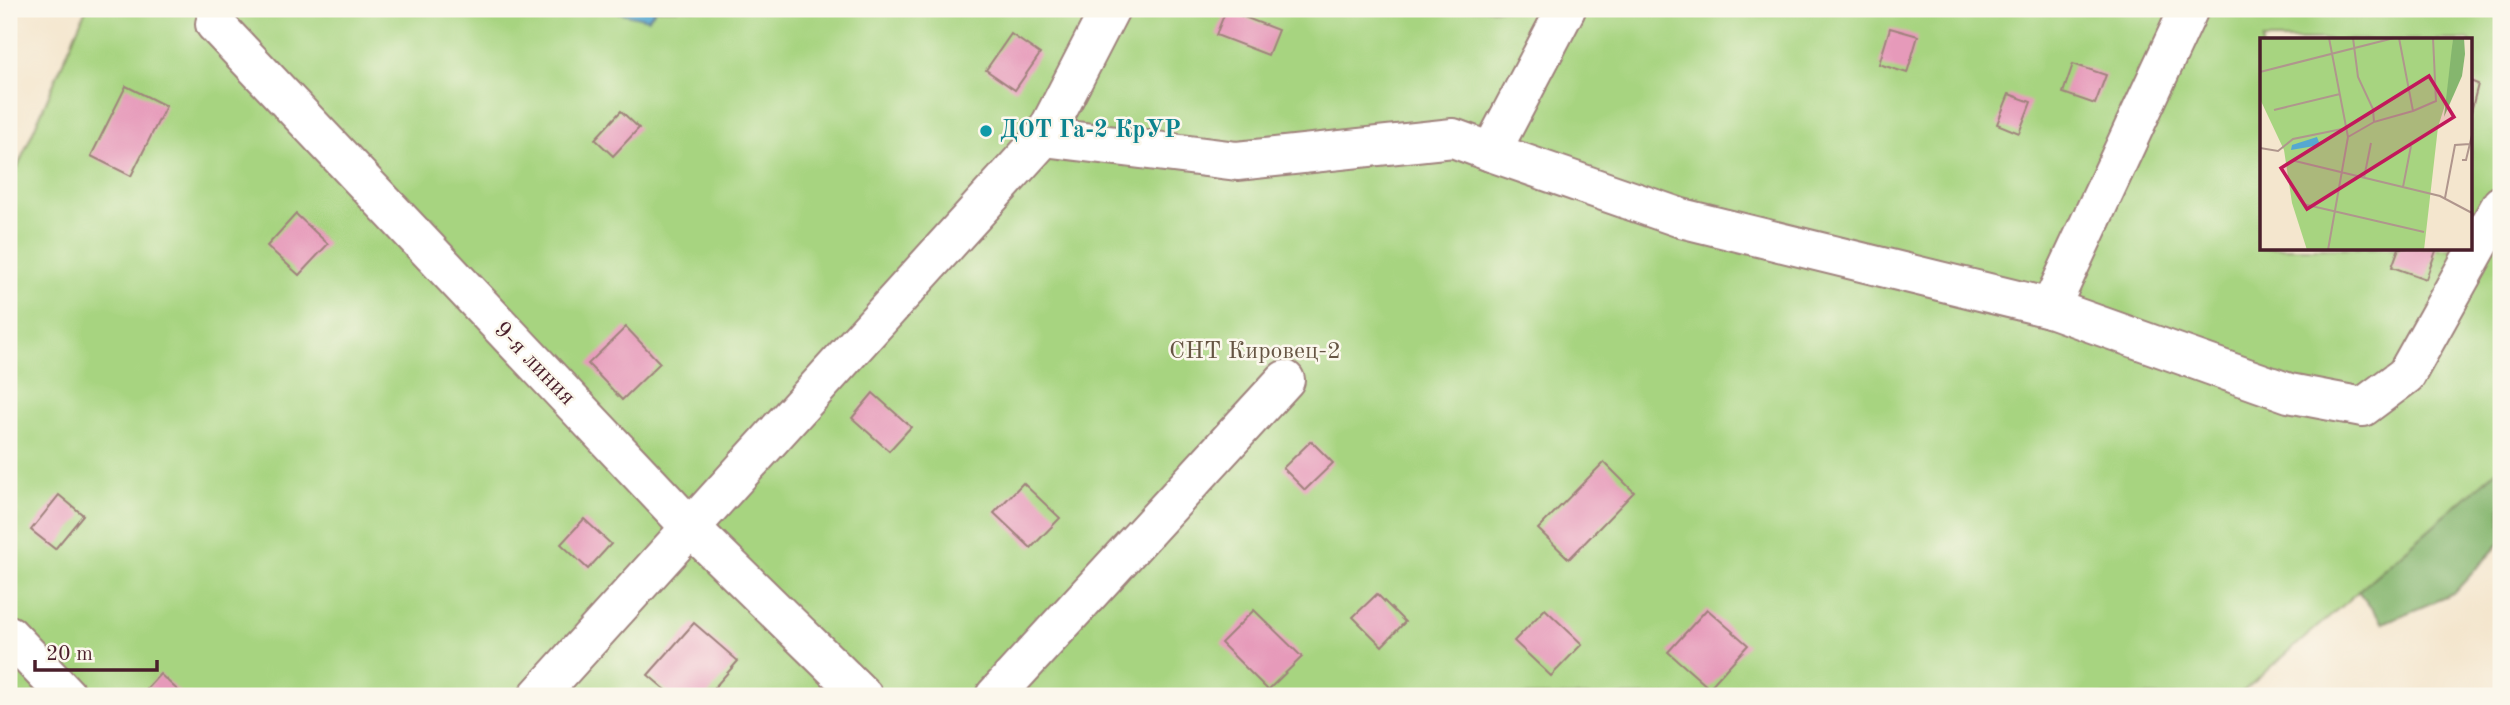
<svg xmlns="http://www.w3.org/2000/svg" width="2510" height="705" viewBox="0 0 2510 705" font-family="'Old Standard TT',serif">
<rect width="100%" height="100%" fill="#fbf7ec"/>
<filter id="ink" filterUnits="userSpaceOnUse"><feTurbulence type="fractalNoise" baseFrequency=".0143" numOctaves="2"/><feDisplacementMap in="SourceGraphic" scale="14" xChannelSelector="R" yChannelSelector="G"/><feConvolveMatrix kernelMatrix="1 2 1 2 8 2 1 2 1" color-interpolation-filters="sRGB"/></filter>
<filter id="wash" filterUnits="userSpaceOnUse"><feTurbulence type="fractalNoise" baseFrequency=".00686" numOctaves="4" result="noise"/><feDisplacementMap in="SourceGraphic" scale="28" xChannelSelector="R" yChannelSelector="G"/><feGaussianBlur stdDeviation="1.57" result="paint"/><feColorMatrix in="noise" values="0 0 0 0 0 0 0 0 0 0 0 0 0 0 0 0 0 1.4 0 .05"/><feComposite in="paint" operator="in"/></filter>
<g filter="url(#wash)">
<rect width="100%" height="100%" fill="#f4e6ce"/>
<path fill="#a7d480" stroke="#787a56" stroke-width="2" fill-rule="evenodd" d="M 86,9 L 2501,9 L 2501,467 L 2238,696 L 9,696 L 9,187 ZM 2262,40 L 2470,40 L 2470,248 L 2262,248 Z"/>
<polygon fill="#85b66e" stroke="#686a4c" stroke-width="2" points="2501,467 2501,542 2453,594 2383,623 2358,591"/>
<polygon fill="#55a8d1" stroke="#50647e" stroke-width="2" points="604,9 656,9 648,19"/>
<g id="blocks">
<g fill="#e69aba">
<polygon points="1226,10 1278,30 1268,55 1216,35"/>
<polygon points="1890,28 1918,36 1907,73 1879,64"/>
<polygon points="1011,34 1040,54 1015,90 986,70"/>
<polygon points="2073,64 2106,75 2095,104 2063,93"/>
<polygon points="2470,81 2478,84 2471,112 2470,112"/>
<polygon points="126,86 166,106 131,176 91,156"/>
<polygon points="2009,94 2031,102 2019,133 1997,124"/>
<polygon points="621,111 639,128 613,156 595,139"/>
<polygon points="296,214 328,244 299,275 267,246"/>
<polygon points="2399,248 2437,248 2426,279 2392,267"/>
<polygon points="626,327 660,363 622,400 588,364"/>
<polygon points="873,393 911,427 889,451 852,418"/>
<polygon points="1311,441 1333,463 1305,490 1283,468"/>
<polygon points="1604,462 1634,492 1569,559 1538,529"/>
<polygon points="1023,483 1060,518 1031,548 994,513"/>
<polygon points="59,495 83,515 55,549 31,530"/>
<polygon points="584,519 611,544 588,569 561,544"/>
<polygon points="1377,594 1405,622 1382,646 1353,617"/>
<polygon points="1545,609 1582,644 1551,676 1514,641"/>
<polygon points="1707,609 1748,645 1709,688 1668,652"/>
<polygon points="1254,610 1302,657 1268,690 1221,643"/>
<polygon points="694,623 738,661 707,696 673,696 648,675"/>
<polygon points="160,674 184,696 140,696"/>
</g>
</g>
</g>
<g filter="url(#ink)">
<use href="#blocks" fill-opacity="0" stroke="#9f827c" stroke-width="2"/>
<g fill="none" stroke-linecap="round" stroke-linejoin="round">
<g stroke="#9f827c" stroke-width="42">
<g id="minor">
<polyline points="1566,9 1491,152 1681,218 2050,308 2189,9"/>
<polyline points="215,24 691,528 863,696"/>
<polyline points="1044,137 1237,161 1453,138 1491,152"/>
<polyline points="2050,308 2289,393 2363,407 2406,375 2501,205"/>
<polyline points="9,635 67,696"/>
<polyline points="538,696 1044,137 1110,9"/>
<polyline points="995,696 1285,380"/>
</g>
</g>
<use href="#minor" stroke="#fff" stroke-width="38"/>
</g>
</g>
<circle fill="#0f9aa8" stroke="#fbf7ec" stroke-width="2.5" cx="986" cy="131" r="7"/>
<g text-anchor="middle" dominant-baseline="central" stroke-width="5" stroke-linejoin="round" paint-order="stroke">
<g font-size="24" font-weight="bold" fill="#0d838f" stroke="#fbf7ec" text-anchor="start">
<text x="1000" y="131">ДОТ Га-2 КрУР</text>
</g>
<g font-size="24" fill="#654" stroke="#fbf7ec">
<text x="1255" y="352">СНТ Кировец-2</text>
</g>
<g font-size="24" fill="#4a1f2b" stroke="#fbf7ec">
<text transform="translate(534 364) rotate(46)">9-я линия</text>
</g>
</g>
<g transform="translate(2260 38)">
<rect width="212" height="212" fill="#f4e6ce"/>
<path d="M 0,0 L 193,0 L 191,48 L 178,89 L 164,212 L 47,212 L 32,165 L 24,112 L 0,61 Z" fill="#a7d480"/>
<path d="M 193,0 L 204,0 L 205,16 L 202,38 L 184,79 Z" fill="#85b66e"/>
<path d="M 57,99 L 60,107 L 31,112 L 32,107 Z" fill="#55a8d1"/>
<path fill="none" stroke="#b0968d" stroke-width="2" d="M 93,0 L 98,39 L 113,71 L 114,84 L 153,73 L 139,0M 0,34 L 134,0M 14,72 L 80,56M 153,73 L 176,63 L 173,0M 88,99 L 114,84M 0,110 L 18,113 L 33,101 L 87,90M 202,122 L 206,122 L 212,97M 35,123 L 180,158 L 212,175M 104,140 L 111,105M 143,149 L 151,108M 185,160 L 195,107 L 210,106M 43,166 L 164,194M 68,212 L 88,99 L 69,0"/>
<path fill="#c2185b" fill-opacity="0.15" stroke="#c2185b" stroke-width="3.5" d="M 169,38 L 194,79 L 47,171 L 21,130 Z"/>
<rect width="212" height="212" fill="none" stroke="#4a1f2b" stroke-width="3.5"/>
</g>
<rect width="2510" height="705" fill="none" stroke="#fbf7ec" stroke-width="35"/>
<path d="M35 660v10h122v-10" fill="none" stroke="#4a1f2b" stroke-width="3.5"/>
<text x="46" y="660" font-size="21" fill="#4a1f2b" stroke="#fbf7ec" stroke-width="5" paint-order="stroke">20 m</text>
</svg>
